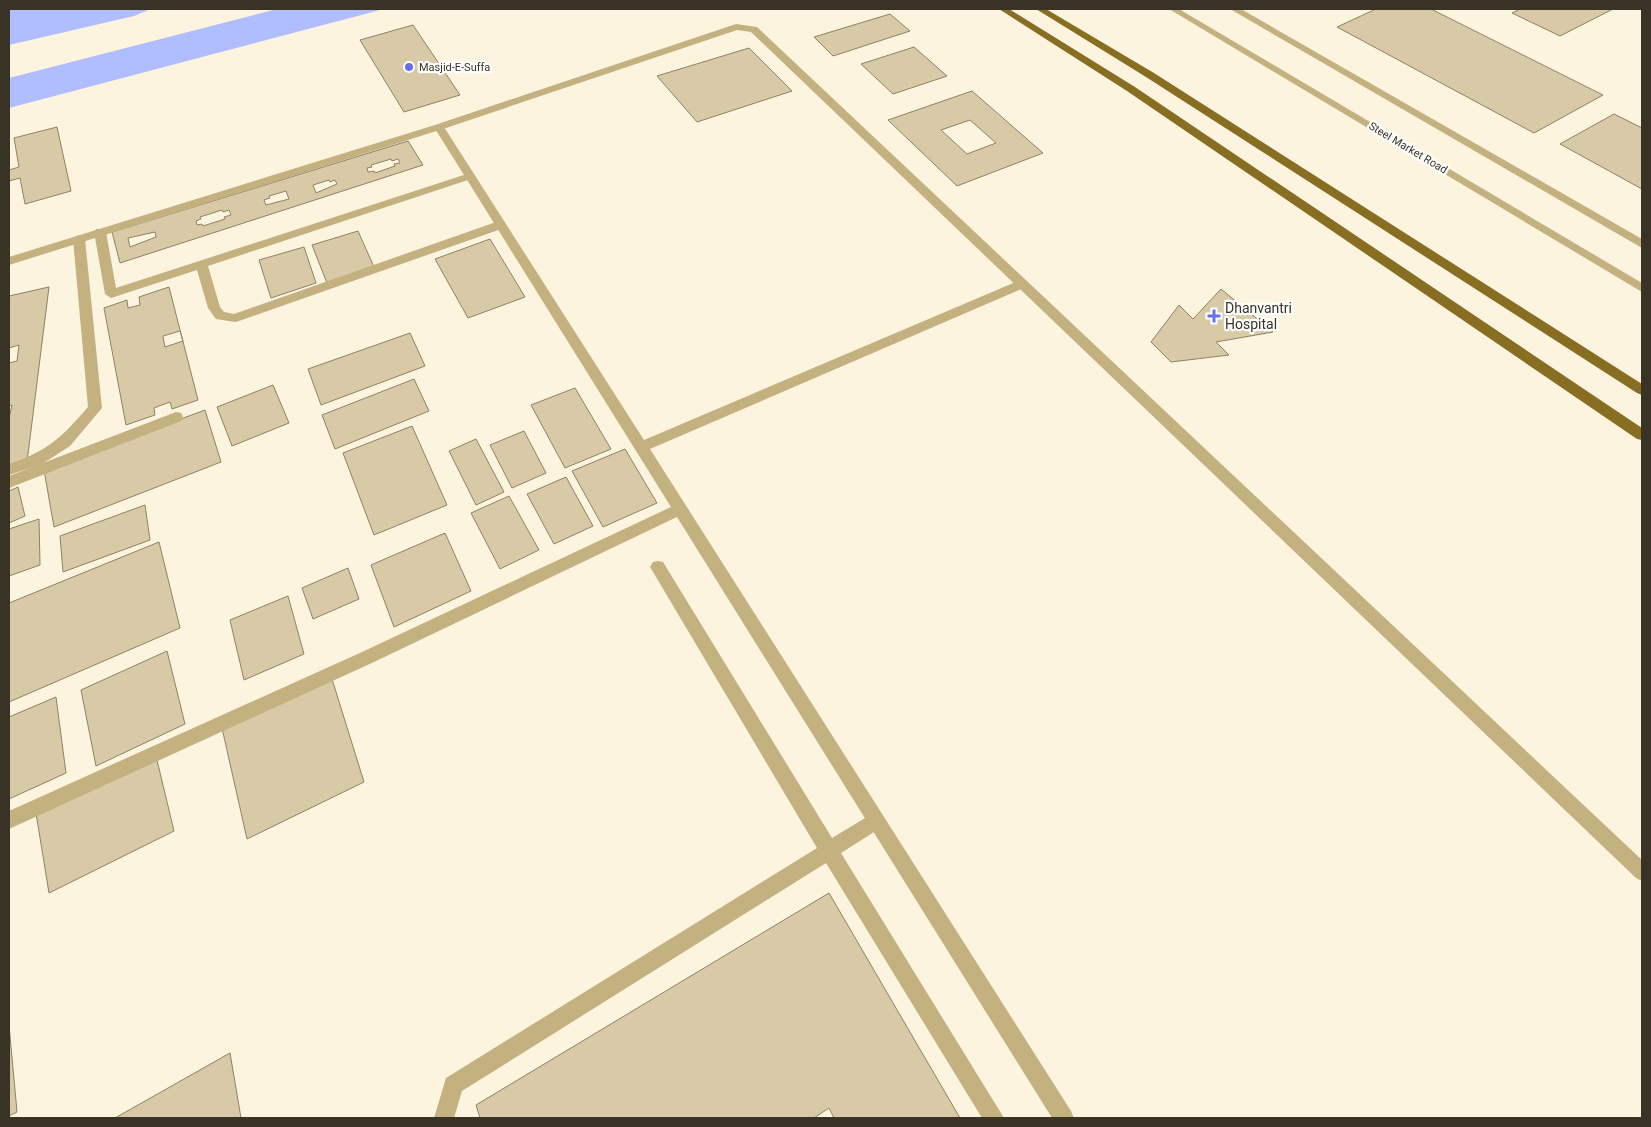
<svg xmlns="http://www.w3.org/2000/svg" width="1651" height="1127" viewBox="0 0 1651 1127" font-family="Roboto,sans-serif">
<rect width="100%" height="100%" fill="#fdf4df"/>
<g fill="#b0bdfe">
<polygon points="9,9 151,9 134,16 9,45"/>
<polygon points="277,9 384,9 9,108 9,78"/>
</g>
<g fill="#d8caa7" stroke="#8f8261" fill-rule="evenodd">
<polygon points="1376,9 1431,9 1603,95 1534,133 1337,27"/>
<polygon points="1520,9 1613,9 1560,36 1512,13"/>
<polygon points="890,14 910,31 833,56 814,37"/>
<polygon points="413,25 460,95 404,112 360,40"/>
<polygon points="914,47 947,76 893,94 861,64"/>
<polygon points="749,48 792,91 697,122 657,76"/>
<path d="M 972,91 L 1043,153 L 957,186 L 888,120 ZM 970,120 L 996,143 L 967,154 L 941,130 Z"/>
<polygon points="1614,114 1642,128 1642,189 1560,144"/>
<polygon points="57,127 71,191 25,204 20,178 9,181 9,170 19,167 14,138"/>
<path d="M 408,141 L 423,165 L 120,263 L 112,232 ZM 391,159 L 392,161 L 398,159 L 400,163 L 394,164 L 395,166 L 375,173 L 374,171 L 368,172 L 367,168 L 372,167 L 371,165 ZM 329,180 L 330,182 L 335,180 L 337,184 L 316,193 L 313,185 ZM 286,191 L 289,199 L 266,205 L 264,200 L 270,198 L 269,196 ZM 222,210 L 223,212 L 229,210 L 231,215 L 224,217 L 225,219 L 203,226 L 202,224 L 197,225 L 196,221 L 201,219 L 200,217 ZM 155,232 L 156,237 L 130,247 L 128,238 Z"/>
<polygon points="358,231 374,267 327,283 312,245"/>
<polygon points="490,239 525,297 468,318 435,259"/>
<polygon points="304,247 316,283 271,298 259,260"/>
<polygon points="49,287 27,462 9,467 9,418 12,405 9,406 9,363 17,361 19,345 9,348 9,296"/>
<path d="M 169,287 L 198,400 L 172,409 L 170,402 L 154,408 L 155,415 L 126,425 L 104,308 L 127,300 L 128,308 L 140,305 L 139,297 ZM 180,331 L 183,341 L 165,347 L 163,336 Z"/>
<polygon points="1221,289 1273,332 1216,342 1229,355 1171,362 1151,342 1179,305 1193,319"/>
<polygon points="410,333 425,366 321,405 308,369"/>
<polygon points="414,379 429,411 335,449 322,415"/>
<polygon points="273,385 289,423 232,446 217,407"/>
<polygon points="575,388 611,449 565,468 531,405"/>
<polygon points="205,410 221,462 54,527 44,470"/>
<polygon points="412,426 447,505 374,535 343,453"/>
<polygon points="524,431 546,473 512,488 490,445"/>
<polygon points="476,439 504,492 476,505 449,451"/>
<polygon points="625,449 657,503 603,527 572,471"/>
<polygon points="566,477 593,526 554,544 527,494"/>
<polygon points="18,487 25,516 9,523 9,491"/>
<polygon points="509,496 539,550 500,569 471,513"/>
<polygon points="145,505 150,540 63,572 60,536"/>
<polygon points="39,519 40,565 9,576 9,529"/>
<polygon points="445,533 471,591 394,627 371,565"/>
<polygon points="159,542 180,628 9,702 9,603"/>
<polygon points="348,568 359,599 313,619 302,588"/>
<polygon points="288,596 304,654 244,680 230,620"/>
<polygon points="167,651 185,724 96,766 81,690"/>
<polygon points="332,679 364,782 247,839 222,728"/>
<polygon points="56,697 66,773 9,799 9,717"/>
<polygon points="156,756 174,831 49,893 36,813"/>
<polygon points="829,893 960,1118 834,1118 829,1108 814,1118 480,1118 476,1105"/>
<polygon points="9,1025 17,1112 9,1116"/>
<polygon points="230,1053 241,1118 115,1118"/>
</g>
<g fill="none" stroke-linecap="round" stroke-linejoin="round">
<g fill="#c4b180" fill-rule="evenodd">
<polygon points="470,173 475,176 474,178 208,266 220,307 224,312 234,314 496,222 504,222 506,225 504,228 239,321 235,322 216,319 208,308 197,270 111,298 105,294 94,232 96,229 104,229 106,232 116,288"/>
<path d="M 79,235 L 85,239 L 102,408 L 70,446 L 42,464 L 9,475 L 9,464 C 48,451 62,437 88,407 L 73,239 Z"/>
<polygon points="658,561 663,562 832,838 870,815 876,812 882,815 885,821 882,827 841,853 1004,1118 982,1118 826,863 462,1091 454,1118 434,1118 446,1078 817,848 653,572 650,567 653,562"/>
</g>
<g fill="#c4b180" fill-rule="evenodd">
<polygon points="439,124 444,127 644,440 1018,281 1026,281 1028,284 1026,287 650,449 1071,1111 1074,1118 1052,1118 677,517 374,662 9,829 9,811 362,652 671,507 434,127"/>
<polygon points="176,412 181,413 183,417 181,421 9,488 9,476"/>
</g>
<g fill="#c4b180" fill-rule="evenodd">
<polygon points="1169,9 1179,9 1642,283 1642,292"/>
<polygon points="1230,9 1241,9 1642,239 1642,248"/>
<polygon points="736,24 757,27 1642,860 1642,881 1636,878 751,32 737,30 443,129 9,265 9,257 435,125"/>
</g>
<g fill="#886e22" fill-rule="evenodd">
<polygon points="999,9 1009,9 1135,87 1642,428 1642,440 1637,439 1127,91"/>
<polygon points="1036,9 1046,9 1154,73 1642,384 1642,395 1637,393 1146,77"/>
</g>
</g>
<g fill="#6570e9" stroke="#fff" stroke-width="2">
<circle cx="409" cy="67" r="5"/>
<path d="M1211.5 308.5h5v5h5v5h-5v5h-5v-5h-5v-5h5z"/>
</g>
<g text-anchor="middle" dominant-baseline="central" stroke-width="4.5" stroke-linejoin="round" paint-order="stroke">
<g font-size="11" fill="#383325" stroke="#fff" text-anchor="start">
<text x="419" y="67">Masjid-E-Suffa</text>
</g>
<g font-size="11" fill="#383325" stroke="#fff">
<text transform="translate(1408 148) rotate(31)">Steel Market Road</text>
</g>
<g font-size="14" fill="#383325" stroke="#fff" text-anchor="start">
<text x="1225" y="308">Dhanvantri<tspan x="1225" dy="16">Hospital</tspan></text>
</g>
</g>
<rect width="1651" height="1127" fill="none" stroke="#383325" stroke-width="20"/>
</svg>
